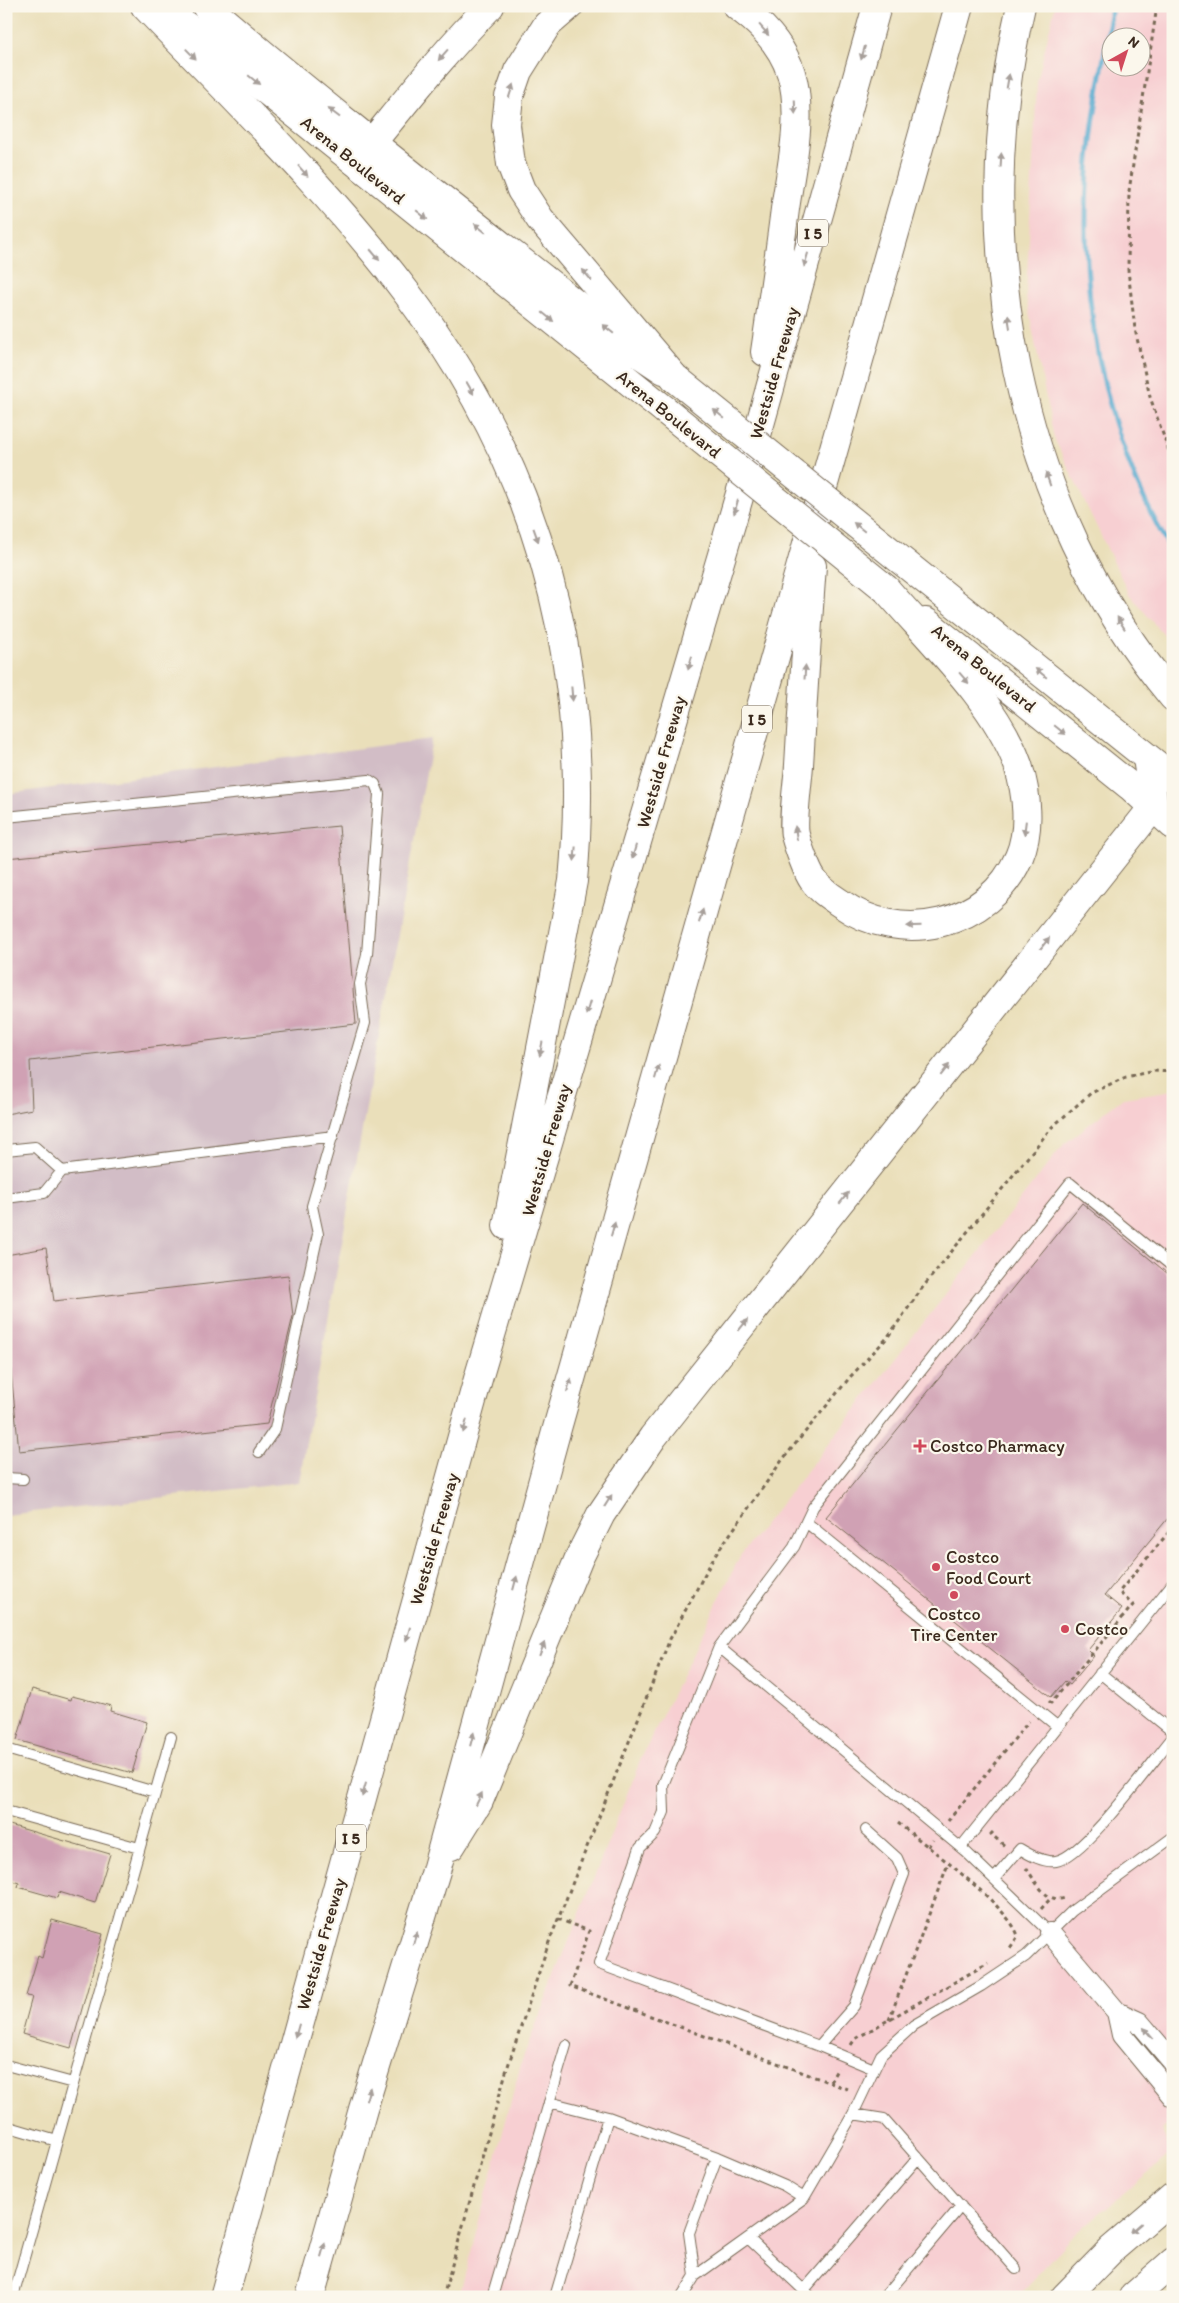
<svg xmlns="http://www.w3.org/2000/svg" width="1179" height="2303" viewBox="0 0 1179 2303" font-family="Itim,sans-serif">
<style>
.built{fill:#f7cfd2;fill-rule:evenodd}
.industrial{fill:#d2bdc6}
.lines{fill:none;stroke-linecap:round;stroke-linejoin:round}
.stream{stroke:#52a7ce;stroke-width:5}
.building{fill:#d0a1b4}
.lane-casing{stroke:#786955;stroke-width:12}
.street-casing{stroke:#786955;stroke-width:22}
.secondary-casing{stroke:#786955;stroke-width:30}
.highway-casing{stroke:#786955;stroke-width:30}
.path{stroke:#786955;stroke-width:3;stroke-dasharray:4 4;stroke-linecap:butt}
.lane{stroke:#fff;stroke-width:10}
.street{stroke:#fff;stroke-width:20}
.secondary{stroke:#fff;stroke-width:28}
.highway{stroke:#fff;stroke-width:28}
.secondary-bridge-casing{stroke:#786955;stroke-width:30;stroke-linecap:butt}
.secondary-bridge{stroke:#fff;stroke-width:28}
.oneway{fill:#a79f9a}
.poi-dot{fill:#d1495b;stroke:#fbf7ec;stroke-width:2}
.labels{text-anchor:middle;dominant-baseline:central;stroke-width:4.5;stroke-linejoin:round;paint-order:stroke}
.shield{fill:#fbf7ec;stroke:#75685c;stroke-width:1}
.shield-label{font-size:16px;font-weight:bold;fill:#3b2a1e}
.street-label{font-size:18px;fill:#3b2a1e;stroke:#fbf7ec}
.poi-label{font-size:18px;fill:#3b2a1e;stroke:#fbf7ec;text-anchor:start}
</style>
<rect width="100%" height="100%" fill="#fbf7ec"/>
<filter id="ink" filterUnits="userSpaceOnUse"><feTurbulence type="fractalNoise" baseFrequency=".02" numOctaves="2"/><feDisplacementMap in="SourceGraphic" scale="10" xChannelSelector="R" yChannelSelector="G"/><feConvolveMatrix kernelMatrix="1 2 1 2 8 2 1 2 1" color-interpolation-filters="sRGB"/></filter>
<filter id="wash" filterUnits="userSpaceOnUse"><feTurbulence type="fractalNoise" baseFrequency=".0096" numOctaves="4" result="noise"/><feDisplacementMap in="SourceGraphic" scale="20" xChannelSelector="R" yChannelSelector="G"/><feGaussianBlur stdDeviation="1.12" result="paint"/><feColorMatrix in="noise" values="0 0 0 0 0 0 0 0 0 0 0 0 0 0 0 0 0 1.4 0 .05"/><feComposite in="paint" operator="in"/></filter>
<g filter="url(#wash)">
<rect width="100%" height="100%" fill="#eadfba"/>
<!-- built -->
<path class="built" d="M1055,6h118v640l-44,-52 -75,-156 -28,-141 11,-215zM1112,38h30v30h-30z
M1173,1090v1030l-10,9 6,26 -93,78 -59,64h-558l63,-237 118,-299 100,-205 324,-412 59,-46z"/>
<!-- industrial -->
<path class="industrial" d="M432,739l-133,743 -293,33v-721z"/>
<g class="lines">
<!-- stream -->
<path class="stream" d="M1112,6c-6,45 -16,90 -21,135 -17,140 9,291 82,412"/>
</g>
<g id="blocks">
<!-- building -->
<path class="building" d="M339,826l17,198 -326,37 2,48 -26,5v-256z
M1082,1203l91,75v234l-68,83 17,14 -34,41 6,6 -24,29 -5,-4 -14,16 -225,-180z
M46,1248l8,53 234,-26 5,41 -26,108 -248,27 -13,-129v-67z
M32,1689l39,11 1,-4 39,10 -1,5 37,11 -15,51 -115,-33z
M6,1824l104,30 -15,49 -36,-11 -2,6 -39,-11 1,-4 -13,-4z
M52,1920l51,14 -32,114 -49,-14 10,-37 -6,-1 12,-40 4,2z"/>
</g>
</g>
<g filter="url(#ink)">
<use href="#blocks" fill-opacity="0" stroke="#786955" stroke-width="1"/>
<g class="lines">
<!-- lane casing -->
<g class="lane-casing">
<path id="lane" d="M6,817l363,-37 6,4 4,10 -12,160 -7,30 5,39 -53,183 6,28 -43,195 -16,23
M6,1150l29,-3 27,24
M6,1198l38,-5 18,-22 271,-35
M6,1478l17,1
M806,1522l252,205
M719,1647l-56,138 1,27 -9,21 -15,15 -41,116 220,82 35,-40 50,-132 -7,-16 -31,-28
M1100,1673l73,59
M6,1749l149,43
M6,1811l133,37
M961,1847l212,-264
M994,1879l26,-30c10,6 24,14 36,12 28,-4 96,-99 117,-124
M1050,1933l-84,-81 -247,-205 75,-100 19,-40 257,-324 103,84
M819,2046l55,23
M6,2065l67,18
M549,2102l59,15
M853,2114l31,5 132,150
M6,2126l51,15
M804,2198l49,-84 28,-59 33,-30 67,-39 45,-30 46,-45 101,-74
M748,2238l63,59
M695,2276l109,-78 -19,-12 -68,-29
M804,2290l114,-132
M13,2297l158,-560
M492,2297l74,-252
M555,2297l53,-180 109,40 -28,76 6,43 -13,21
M884,2297l77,-91"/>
</g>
<!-- street casing -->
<g class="street-casing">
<path id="street" d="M1050,1933l67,79 22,10 34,40
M1117,2012l5,23 51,62"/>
</g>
<!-- secondary casing -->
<g class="secondary-casing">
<path id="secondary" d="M161,6l504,404
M206,6c138,118 283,229 425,342l33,22
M897,557l276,221
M926,622l204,164 43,39
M1065,2297l46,-47 62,-53
M1133,2297l40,-35"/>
</g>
<!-- highway casing -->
<g class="highway-casing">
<path id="highway" d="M145,6c89,93 183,183 261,286 132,174 187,372 167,589l-66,345
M569,6l-22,19 -29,46 -9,26 -3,28 5,39 10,26 19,29 135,159
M737,6c24,17 45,39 54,67 13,42 0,94 -6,136 -6,48 -13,95 -20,143
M1021,6c-55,237 -6,502 152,691
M356,162c44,-53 85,-107 134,-156
M812,566c-5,66 -9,132 -13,199 -1,16 -7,57 -4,70 3,11 12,37 18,45 7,10 18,17 27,23 60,43 149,24 179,-46 12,-28 8,-63 -1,-92 -22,-63 -89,-126 -132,-176
M451,1846l28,-45 100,-243 22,-44 52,-77 501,-631 -7,-48
M224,2297l254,-918 272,-919 127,-454
M310,2297l53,-188 73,-238 120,-439 403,-1426"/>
</g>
<!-- path -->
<path class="path" d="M1157,6l-28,185 -1,79 7,59 15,68 23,66
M1049,1701l2,2 82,-98 -14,-13 54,-65
M948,1821l81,-100
M898,1823c27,22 112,84 120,113l-8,12
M993,1832l-2,2 15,13
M928,1847l5,-7
M1026,1868c10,13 19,36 39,30
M1041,1909l10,-11
M558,1919l31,12 -19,55 277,103
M889,2020l59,-156
M851,2045l4,-6 133,-76
M830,2082l8,-14
M443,2297l63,-225 43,-130 121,-303 44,-82 69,-98 68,-83 36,-38 36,-51 129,-160 39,-34 35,-16 28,-6 19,1"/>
<!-- lane -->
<use href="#lane" class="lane"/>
<!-- street -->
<use href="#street" class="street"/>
<!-- secondary -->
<use href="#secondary" class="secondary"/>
<!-- highway -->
<use href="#highway" class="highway"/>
<!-- secondary-bridge casing -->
<g class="secondary-bridge-casing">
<path id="secondary-bridge" d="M675,378l222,179
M665,410l221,179"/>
</g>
<!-- secondary-bridge -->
<use href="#secondary-bridge" class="secondary-bridge"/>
</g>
<!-- one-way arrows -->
<defs><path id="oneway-solid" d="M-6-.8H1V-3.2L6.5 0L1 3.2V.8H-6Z" transform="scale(1.25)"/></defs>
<g class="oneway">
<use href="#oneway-solid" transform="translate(764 30) rotate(49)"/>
<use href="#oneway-solid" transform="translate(863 53) rotate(106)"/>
<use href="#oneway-solid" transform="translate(191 54) rotate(46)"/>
<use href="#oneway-solid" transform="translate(443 55) rotate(131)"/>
<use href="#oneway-solid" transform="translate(254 80) rotate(39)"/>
<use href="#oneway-solid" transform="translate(1008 81) rotate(-80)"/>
<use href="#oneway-solid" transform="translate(511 91) rotate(-72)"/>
<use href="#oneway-solid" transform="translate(795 107) rotate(88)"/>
<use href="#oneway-solid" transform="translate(334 113) rotate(-143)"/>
<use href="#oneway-solid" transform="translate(1001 160) rotate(-87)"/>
<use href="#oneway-solid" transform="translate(303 171) rotate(48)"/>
<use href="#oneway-solid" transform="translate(422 215) rotate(39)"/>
<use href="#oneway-solid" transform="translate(480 228) rotate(-141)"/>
<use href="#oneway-solid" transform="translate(375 255) rotate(50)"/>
<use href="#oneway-solid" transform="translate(806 260) rotate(106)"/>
<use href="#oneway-solid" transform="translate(587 275) rotate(-130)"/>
<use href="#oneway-solid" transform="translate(548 317) rotate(39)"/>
<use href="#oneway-solid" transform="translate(1009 322) rotate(-99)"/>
<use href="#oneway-solid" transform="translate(608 329) rotate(-141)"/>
<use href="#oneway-solid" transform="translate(470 388) rotate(60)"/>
<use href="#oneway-solid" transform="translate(719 414) rotate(-141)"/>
<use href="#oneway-solid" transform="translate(1048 479) rotate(-109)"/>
<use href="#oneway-solid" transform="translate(736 507) rotate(106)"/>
<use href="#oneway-solid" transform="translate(859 527) rotate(-141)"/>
<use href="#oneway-solid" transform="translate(536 535) rotate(70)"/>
<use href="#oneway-solid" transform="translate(1121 623) rotate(-122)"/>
<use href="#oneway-solid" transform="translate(690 663) rotate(106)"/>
<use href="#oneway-solid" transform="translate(805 672) rotate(-86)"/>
<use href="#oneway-solid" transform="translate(1041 673) rotate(-141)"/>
<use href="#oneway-solid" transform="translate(964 678) rotate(49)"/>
<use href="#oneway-solid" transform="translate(572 694) rotate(85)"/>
<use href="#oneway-solid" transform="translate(1060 730) rotate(39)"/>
<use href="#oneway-solid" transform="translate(1025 828) rotate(97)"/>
<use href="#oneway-solid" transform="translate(796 833) rotate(-98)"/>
<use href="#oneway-solid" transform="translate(634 852) rotate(106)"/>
<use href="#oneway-solid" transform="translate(575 854) rotate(95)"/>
<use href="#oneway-solid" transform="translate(701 916) rotate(-74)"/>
<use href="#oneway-solid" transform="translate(914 926) rotate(178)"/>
<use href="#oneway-solid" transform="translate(1045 943) rotate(-52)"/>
<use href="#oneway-solid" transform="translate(588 1008) rotate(106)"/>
<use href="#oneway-solid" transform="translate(541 1049) rotate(101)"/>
<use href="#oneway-solid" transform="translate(945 1070) rotate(-52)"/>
<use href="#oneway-solid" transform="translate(657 1072) rotate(-74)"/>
<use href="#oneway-solid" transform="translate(844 1198) rotate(-52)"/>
<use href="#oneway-solid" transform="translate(613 1229) rotate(-74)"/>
<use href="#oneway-solid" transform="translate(743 1325) rotate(-52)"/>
<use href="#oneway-solid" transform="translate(569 1385) rotate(-74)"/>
<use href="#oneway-solid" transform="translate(465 1426) rotate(106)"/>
<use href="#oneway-solid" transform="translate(608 1501) rotate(-58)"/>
<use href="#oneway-solid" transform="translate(515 1583) rotate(-75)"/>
<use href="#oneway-solid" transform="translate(408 1634) rotate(106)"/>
<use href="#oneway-solid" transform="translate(542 1649) rotate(-68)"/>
<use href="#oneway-solid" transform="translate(472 1739) rotate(-75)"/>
<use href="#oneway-solid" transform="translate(364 1790) rotate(106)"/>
<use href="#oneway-solid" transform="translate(479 1799) rotate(-64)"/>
<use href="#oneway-solid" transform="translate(415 1938) rotate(-73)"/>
<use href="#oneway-solid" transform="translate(297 2031) rotate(106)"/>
<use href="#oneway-solid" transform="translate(1148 2033) rotate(-130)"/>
<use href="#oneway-solid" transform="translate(368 2094) rotate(-73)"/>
<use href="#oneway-solid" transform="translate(1136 2228) rotate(139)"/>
<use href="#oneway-solid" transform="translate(323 2250) rotate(-74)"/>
</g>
</g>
<!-- markers -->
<g class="poi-dot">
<path d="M917.5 1438.5h5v5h5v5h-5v5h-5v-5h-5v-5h5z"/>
<circle cx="936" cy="1567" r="5"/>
<circle cx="954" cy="1595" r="5"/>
<circle cx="1065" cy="1629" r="5"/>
</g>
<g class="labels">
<!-- shield labels -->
<g class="shield">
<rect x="798" y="219.5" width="30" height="27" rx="4"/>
<rect x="742" y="705.5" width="30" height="27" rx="4"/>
<rect x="336" y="1824.5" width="30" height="27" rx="4"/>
</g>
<g class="shield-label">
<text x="813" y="233">I 5</text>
<text x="757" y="719">I 5</text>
<text x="351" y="1838">I 5</text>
</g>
<!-- street labels -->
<g class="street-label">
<text transform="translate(353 160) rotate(39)">Arena Boulevard</text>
<text transform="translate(774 373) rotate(-74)">Westside Freeway</text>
<text transform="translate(669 414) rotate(39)">Arena Boulevard</text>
<text transform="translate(984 668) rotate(39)">Arena Boulevard</text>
<text transform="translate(661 762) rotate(-74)">Westside Freeway</text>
<text transform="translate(546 1150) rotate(-74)">Westside Freeway</text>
<text transform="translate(434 1539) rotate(-74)">Westside Freeway</text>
<text transform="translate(321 1944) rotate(-74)">Westside Freeway</text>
</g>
<!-- poi labels -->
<g class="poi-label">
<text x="930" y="1446">Costco Pharmacy</text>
<text x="946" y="1557">Costco<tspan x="946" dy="21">Food Court</tspan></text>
<text x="954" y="1614" text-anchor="middle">Costco<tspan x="954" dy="21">Tire Center</tspan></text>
<text x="1075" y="1629">Costco</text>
</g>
</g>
<!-- margin -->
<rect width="1179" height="2303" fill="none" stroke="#fbf7ec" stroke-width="25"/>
<!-- north arrow -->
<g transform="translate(1126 52) rotate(39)"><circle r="24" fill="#fbf7ec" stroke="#aea59a"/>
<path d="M0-4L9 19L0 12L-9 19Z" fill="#d1495b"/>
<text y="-8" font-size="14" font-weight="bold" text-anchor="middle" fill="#3b2a1e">N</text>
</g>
</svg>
